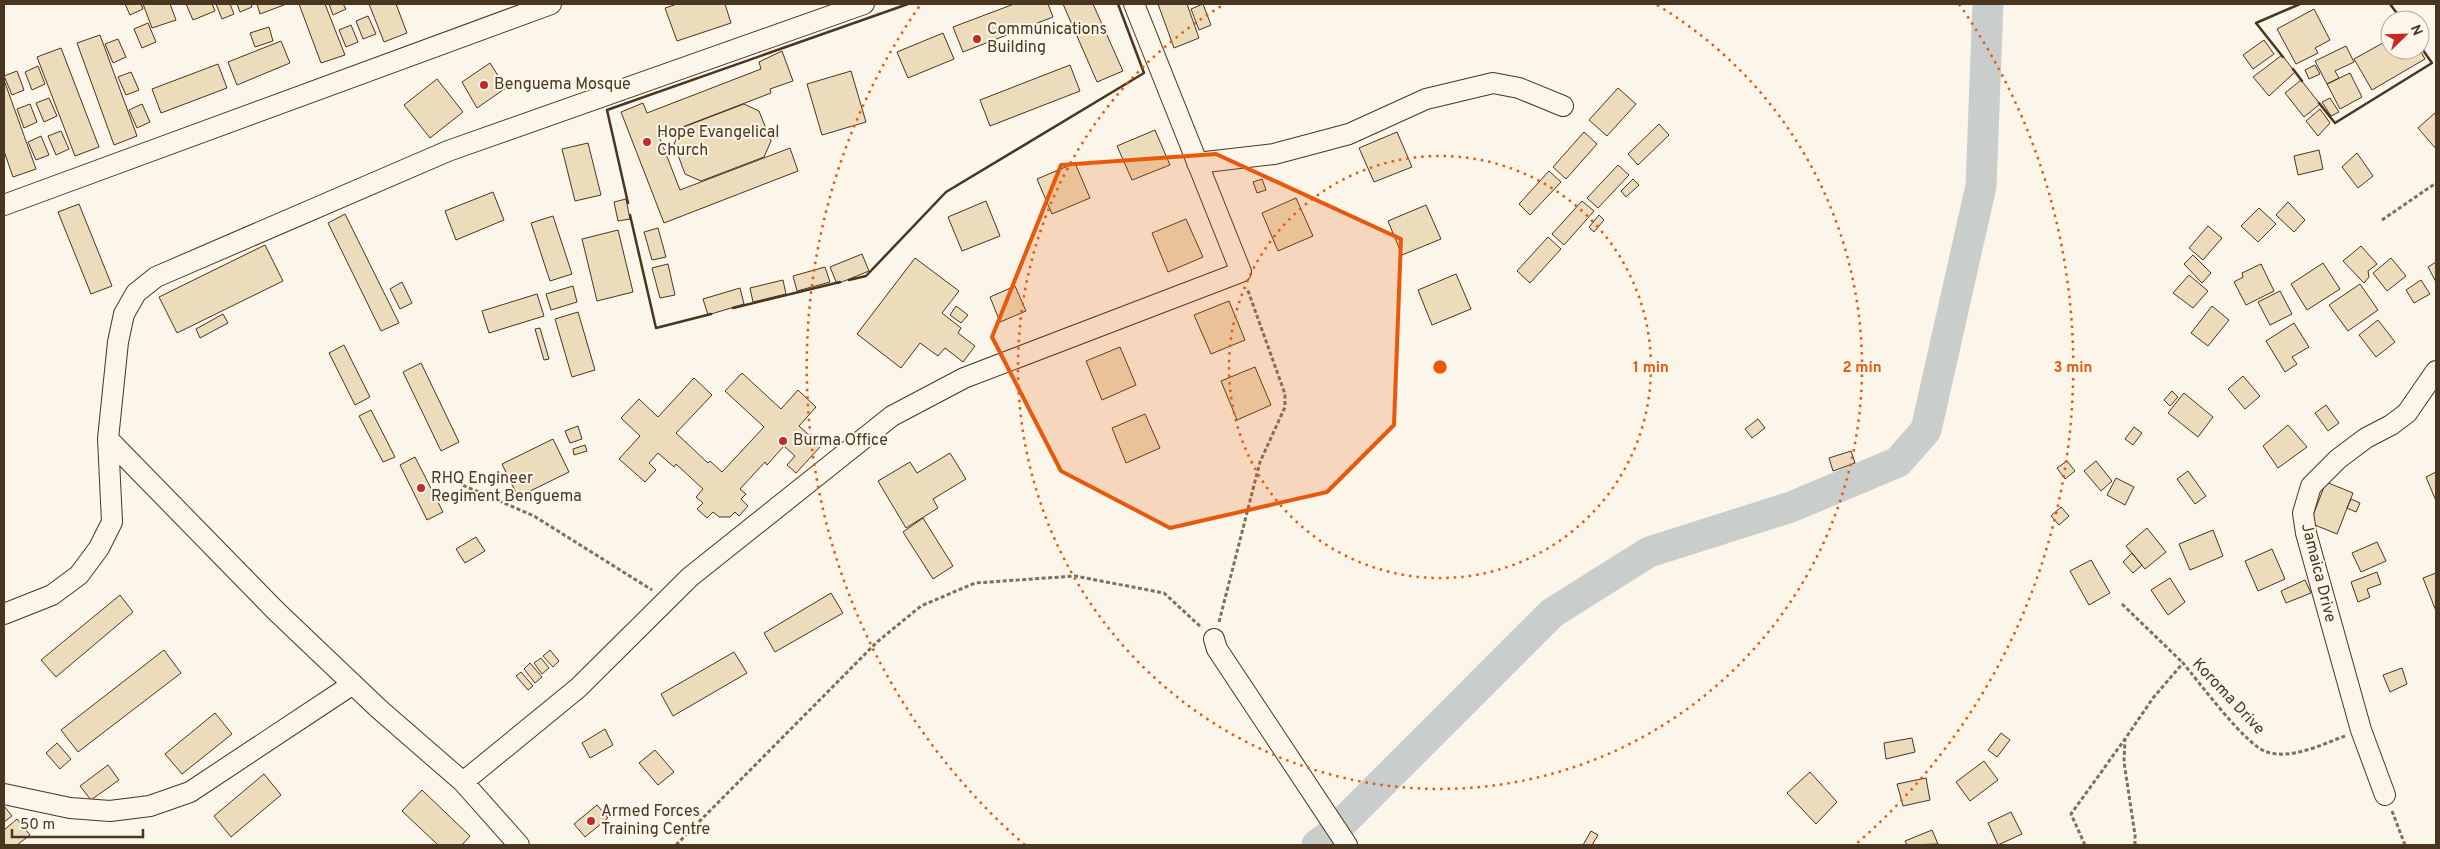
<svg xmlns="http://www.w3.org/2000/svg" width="2440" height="849" viewBox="0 0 2440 849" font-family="Overpass,sans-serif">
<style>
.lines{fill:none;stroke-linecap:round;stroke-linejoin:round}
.river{stroke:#c9cecd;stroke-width:31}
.building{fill:#ecdcbc;stroke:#4a3520}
.minor-casing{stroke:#4a3520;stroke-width:22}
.path{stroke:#7f6f5c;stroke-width:3;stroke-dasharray:4 2.5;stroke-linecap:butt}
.minor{stroke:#fbf6e9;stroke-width:20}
.wall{stroke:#4a3520;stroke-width:2.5}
.marked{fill:#e8590c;fill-opacity:0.2;stroke:#e8590c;stroke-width:4;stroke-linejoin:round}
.ring{fill:none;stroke:#e8590c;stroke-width:2.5;stroke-dasharray:2.5 5}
.poi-dot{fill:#c62828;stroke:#fbf6e9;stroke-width:2}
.labels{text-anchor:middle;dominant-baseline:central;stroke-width:4;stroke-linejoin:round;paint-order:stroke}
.poi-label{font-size:16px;fill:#4a3520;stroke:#fbf6e9;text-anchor:start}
.street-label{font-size:16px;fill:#4a3520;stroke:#fbf6e9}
.centre{fill:#e8590c;stroke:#fbf6e9;stroke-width:2.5}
.ring-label{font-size:15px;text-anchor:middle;font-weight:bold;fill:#e8590c;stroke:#fbf6e9;stroke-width:4;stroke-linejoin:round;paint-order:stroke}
</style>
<rect width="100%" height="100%" fill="#fbf6e9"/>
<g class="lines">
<!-- river -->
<path class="river" d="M1317,845l12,-9 223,-223 97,-61 142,-45 107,-45 28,-32 55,-244 7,-182"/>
</g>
<!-- building -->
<path class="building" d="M125,4h16l2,5 -13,6z
M143,4h27l6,16 -24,8z
M186,4h26l3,7 -22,9z
M216,4h14l4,10 -12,5z
M237,4h14l1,3 -12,5z
M257,4h27v1l-24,9z
M299,4h26l20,51 -24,8z
M329,4h14l3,5 -13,6z
M369,4h27l11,29 -23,9z
M677,4h48l6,19 -54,18 -12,-33z
M1014,4h34l5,13 -90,35 -10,-25z
M1063,4h30l30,67 -26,11z
M1158,4h29l12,34 -25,10z
M1203,4l8,21 -12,5 -8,-21z
M2314,9l16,31 -15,8 3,5 -22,11 -19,-35z
M368,16l8,18 -13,5 -7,-18z
M148,23l8,19 -14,6 -8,-19z
M351,25l7,17 -12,5 -7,-17z
M269,27l4,14 -18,6 -5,-14z
M943,33l11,26 -46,19 -11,-26z
M100,35l37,101 -23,9 -37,-102z
M118,39l8,18 -13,6 -8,-19z
M2390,39v11h30l5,9 -53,31 -18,-31z
M2264,40l10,14 -21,15 -10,-14z
M281,41l9,22 -53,22 -9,-23z
M2346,46l8,16 -19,9 4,7 -12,6 -12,-23z
M61,48l38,99 -24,9 -38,-99z
M782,51l11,30 -23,8 1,4 -112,43 21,54 110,-42 8,23 -134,52 -43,-111 22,-9 4,10 114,-44 -2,-7z
M2282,55l13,17 -26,24 -16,-19z
M490,63l16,25 -29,20 -15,-26z
M218,64l9,24 -66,25 -9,-24z
M1070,65l10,26 -90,35 -10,-26z
M2315,65l5,9 -11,5 -4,-9z
M38,66l7,18 -13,6 -7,-18z
M17,71l7,19 -12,5 -8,-19z
M851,71l15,51 -44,13 -15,-51z
M131,72l8,18 -13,5 -8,-18z
M2350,73l12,24 -22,12 -13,-25z
M437,79l26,33 -33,26 -26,-33z
M4,80l32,89 -23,8 -9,-26z
M2301,80l19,24 -16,13 -19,-24z
M1618,88l18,16 -29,32 -18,-16z
M49,98l8,18 -13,6 -8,-19z
M2330,98l9,14 -8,4 -9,-14z
M30,104l7,18 -13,6 -7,-19z
M142,104l8,18 -13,6 -8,-18z
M744,104l15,7 12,30 -7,16 -63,24 -16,-7 -11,-30 7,-16z
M2320,109l10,14 -12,13 -12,-15z
M2436,112v37l-18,-21z
M1659,124l10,11 -31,30 -10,-11z
M1155,130l15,35 -38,15 -15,-34z
M61,131l8,18 -13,6 -8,-19z
M1397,132l15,35 -38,15 -15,-34z
M1584,132l13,12 -31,35 -13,-12z
M41,136l8,19 -13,5 -8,-18z
M588,143l13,52 -26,6 -13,-52z
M2319,150l4,19 -25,6 -4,-19z
M2357,153l16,23 -15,12 -16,-21z
M1075,163l15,35 -38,16 -15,-35z
M1618,165l11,10 -31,33 -11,-10z
M1549,171l12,11 -31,33 -11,-11z
M1262,179l4,11 -9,3 -4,-11z
M1633,179l6,6 -13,12 -5,-6z
M493,192l11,28 -48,20 -11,-29z
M1296,198l17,38 -35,15 -16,-38z
M626,199l4,20 -12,2 -4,-19z
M986,201l14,35 -38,15 -14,-34z
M1582,201l12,10 -30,34 -12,-11z
M2288,202l17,18 -11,12 -18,-17z
M79,204l33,82 -21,8 -33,-82z
M1426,205l15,34 -39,16 -14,-34z
M2259,208l17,16 -18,18 -17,-16z
M345,214l54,109 -18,8 -53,-108z
M1599,215l5,5 -10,12 -5,-5z
M553,216l19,58 -22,7 -19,-58z
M1186,219l17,38 -35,15 -16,-39z
M2208,226l14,12 -19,22 -14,-12z
M658,228l8,29 -14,3 -8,-28z
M618,230l15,62 -36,9 -15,-62z
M1548,237l13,12 -31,34 -13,-12z
M265,245l18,36 -106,52 -18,-36z
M2361,246l16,18 -9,7 1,6 -5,6 -21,-22z
M862,254l7,17 -32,13 -7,-17z
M2193,255l18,18 -9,10 -18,-19z
M915,258l44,33 -17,22 19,15 -3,5 17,13 -12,16 -18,-14 -7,8 -18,-13 -19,25 -44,-34z
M2391,258l15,18 -19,15 -14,-18z
M2436,262v20l-8,-15z
M2323,263l17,26 -33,21 -16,-26z
M668,264l7,31 -15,3 -8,-30z
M2261,264l13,27 -28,14 -12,-23 9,-5 -1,-4z
M825,267l5,15 -33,9 -4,-15z
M1456,274l15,35 -39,16 -14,-35z
M2189,275l19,16 -15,17 -20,-15z
M783,280l3,14 -33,8 -3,-14z
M2421,280l9,14 -16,9 -8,-13z
M402,282l10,21 -12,6 -10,-20z
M2360,284l18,26 -30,21 -19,-26z
M573,286l4,16 -26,8 -5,-16z
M1015,286l11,25 -26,11 -10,-25z
M740,288l4,16 -36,11 -5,-16z
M2280,291l12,23 -22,11 -12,-23z
M537,294l7,22 -55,17 -7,-22z
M1229,301l16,39 -34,14 -17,-39z
M956,306l12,9 -7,8 -11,-8z
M2212,306l17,14 -21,26 -17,-13z
M578,312l17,58 -23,7 -17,-58z
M223,314l5,9 -28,15 -4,-9z
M2378,320l17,22 -19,15 -17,-22z
M2294,323l15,24 -17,10 5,7 -12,8 -19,-31z
M540,328l9,31 -5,1 -9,-31z
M344,345l26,52 -15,8 -26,-52z
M1120,347l16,38 -34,15 -16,-39z
M421,363l38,79 -18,9 -38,-79z
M1255,367l16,38 -34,15 -16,-39z
M742,373l39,36 17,-19 18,17 -17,19 22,20 -25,27 -9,-8 8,-9 -11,-10 -17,19 -2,-3 -25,27 6,5 -5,5 7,7 -9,10 -4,-4 -5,5h-11l-6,-5 -6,6 -10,-9 6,-6 -7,-6 7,-8 -27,-25 -2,3 -16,-14 -9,10 7,7 -11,12 -26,-23 21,-23 -19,-18 18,-19 19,18 36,-39 18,17 -36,38 32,30 2,-2 12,11 42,-45 -39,-36z
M2243,376l17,20 -15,13 -17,-20z
M2172,391l6,6 -8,9 -6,-6z
M2184,393l29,24 -15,20 -30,-24z
M2326,405l13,18 -11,8 -13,-18z
M371,410l24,47 -12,5 -24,-46z
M1145,414l15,34 -34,15 -14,-35z
M1758,419l7,9 -13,10 -7,-9z
M2288,425l19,22 -29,21 -15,-22z
M578,426l4,13 -12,4 -5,-12z
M2134,427l8,6 -9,12 -8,-6z
M553,439l16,33 -51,25 -16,-33z
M585,445l2,6 -13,4 -1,-6z
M1851,451l4,12 -22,8 -4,-13z
M950,453l16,26 -33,20 5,9 -32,20 -28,-47 32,-19 7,11z
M415,457l28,55 -16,8 -27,-55z
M2067,461l8,10 -10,8 -8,-11z
M2096,461l16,20 -11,10 -17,-20z
M2188,471l18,25 -11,8 -18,-25z
M2436,472v29l-10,-24z
M2116,478l18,9 -9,18 -18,-10z
M2326,482l27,11 -16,41 -27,-11z
M2351,499l9,4 -4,9 -9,-4z
M2061,507l8,9 -10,9 -8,-9z
M923,518l30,48 -20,13 -30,-47z
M2147,528l19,24 -21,17 -19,-23z
M2213,530l10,26 -33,14 -11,-26z
M476,537l9,14 -20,12 -9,-14z
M2377,542l9,19 -25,11 -9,-19z
M2272,549l13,30 -27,12 -13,-30z
M2132,553l10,12 -9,8 -10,-11z
M2091,560l19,33 -21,12 -19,-34z
M2377,572l4,12 -14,5 3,8 -12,5 -7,-20z
M2436,573v38l-13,-33z
M2170,578l15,24 -17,13 -17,-25z
M2305,580l6,13 -25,10 -5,-12z
M831,593l12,20 -68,39 -11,-19z
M120,595l13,17 -77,65 -15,-17z
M164,650l17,23 -103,79 -17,-22z
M550,650l9,11 -6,6 -10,-11z
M734,652l13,21 -74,43 -12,-22z
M541,658l8,10 -7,6 -8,-11z
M530,663l12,14 -7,6 -11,-14z
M2402,668l5,16 -17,8 -7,-17z
M521,672l12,14 -5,4 -12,-14z
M215,713l17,21 -50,40 -17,-20z
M605,729l8,16 -23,13 -8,-15z
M2001,733l9,7 -13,17 -9,-7z
M1912,738l3,14 -29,7 -2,-16z
M57,743l14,16 -11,10 -14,-16z
M655,750l19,22 -16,13 -19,-22z
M1984,761l14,19 -28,21 -14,-19z
M108,765l11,15 -28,20 -11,-14z
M1810,772l27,30 -21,22 -29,-31z
M264,774l17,21 -50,42 -17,-21z
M1926,778l4,22 -27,6 -6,-22z
M422,790l48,46 -8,9h-24l-36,-34z
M597,805l11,13 -23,19 -11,-13z
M4,806l8,10 -8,6z
M2011,812l11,22 -24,11 -10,-22z
M17,819l13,16 -13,10h-13v-15z
M1932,830l6,14 -31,1 -2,-4z
M1591,831l7,4 -6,10h-9z"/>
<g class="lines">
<!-- minor casing -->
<g class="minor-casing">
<path id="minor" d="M1197,163l77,-9 75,-20 77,-35 67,-16 26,5 44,18
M4,205l547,-201
M108,439l168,172 103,98 84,73 56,63
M4,614l48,-19 27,-20 20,-27 13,-26 -4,-83 10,-97 6,-28 12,-21 20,-16 292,-126 416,-147
M1214,639l3,10 130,196
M463,782l115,-94 112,-111 202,-161 72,-38 277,-106 -107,-268
M4,794l66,14 40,3 40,-5 40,-14 163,-108
M2385,795l-24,-65 -55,-197 -3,-20 8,-27 27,-27 28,-21 25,-13 16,-12 29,-42"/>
</g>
<!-- path -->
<path class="path" d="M2382,220l54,-37
M451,480l83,36 118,74
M2122,604l61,59
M1219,622l41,-160 25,-55v-13l-38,-106
M2392,811l13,34
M676,845l201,-203 44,-36 54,-23 100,-7 89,17 38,35
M2085,845l-14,-31 54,-75
M2135,845v-10l-11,-73 1,-23 28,-41 30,-35c16,19 64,84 84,89 24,8 56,-8 78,-16"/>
<!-- minor -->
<use href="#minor" class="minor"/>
<!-- wall -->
<path class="wall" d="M2390,4l12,16
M2283,57l-27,-34 44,-19
M2293,69l9,12
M2319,103l16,20 97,-60 -12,-17
M628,203l-21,-93 301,-106
M630,215l26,113 55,-14
M849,280l17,-4 80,-84 198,-119 -26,-69
M733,308l107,-26"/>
</g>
<!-- marked area -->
<path class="marked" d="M1216,154l185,85 -7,186 -67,67 -157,36 -109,-57 -69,-134 69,-172z"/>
<!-- distance rings -->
<g class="ring">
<circle cx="1440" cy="367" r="211"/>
<path d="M1657 5A422 422 0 1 1 1223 5"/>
<path d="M1025 845A633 633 0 0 1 921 4M1959 4A633 633 0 0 1 1855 845"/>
</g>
<!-- markers -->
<g class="poi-dot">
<circle cx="977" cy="39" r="5"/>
<circle cx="484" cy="85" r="5"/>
<circle cx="647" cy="142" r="5"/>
<circle cx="783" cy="441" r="5"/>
<circle cx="421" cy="488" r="5"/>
<circle cx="591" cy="821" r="5"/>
</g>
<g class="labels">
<!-- poi labels -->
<g class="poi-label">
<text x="987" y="30">Communications<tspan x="987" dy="18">Building</tspan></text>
<text x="494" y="85">Benguema Mosque</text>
<text x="657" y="133">Hope Evangelical<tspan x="657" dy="18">Church</tspan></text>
<text x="793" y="441">Burma Office</text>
<text x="431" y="479">RHQ Engineer<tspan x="431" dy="18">Regiment Benguema</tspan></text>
<text x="601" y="812">Armed Forces<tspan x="601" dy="18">Training Centre</tspan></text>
</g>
<!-- street labels -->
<g class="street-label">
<text transform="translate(2318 573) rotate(76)">Jamaica Drive</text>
<text transform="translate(2228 697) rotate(47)">Koroma Drive</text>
</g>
</g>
<circle cx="1440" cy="367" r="8" class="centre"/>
<g class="ring-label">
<text x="1651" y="372">1 min</text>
<text x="1862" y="372">2 min</text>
<text x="2073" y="372">3 min</text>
</g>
<!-- border -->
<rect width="2440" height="849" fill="none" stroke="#4a3520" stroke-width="10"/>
<!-- north arrow -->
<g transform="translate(2405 35) rotate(67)"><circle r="24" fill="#fbf6e9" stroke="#b4a999"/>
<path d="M0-4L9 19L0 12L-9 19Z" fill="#c62828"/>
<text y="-8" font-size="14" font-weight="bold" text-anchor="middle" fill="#4a3520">N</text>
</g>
<!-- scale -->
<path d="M12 829v8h131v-8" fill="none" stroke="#4a3520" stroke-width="2.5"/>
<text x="20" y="829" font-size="15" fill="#4a3520" stroke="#fbf6e9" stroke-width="4" paint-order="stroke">50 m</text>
</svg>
